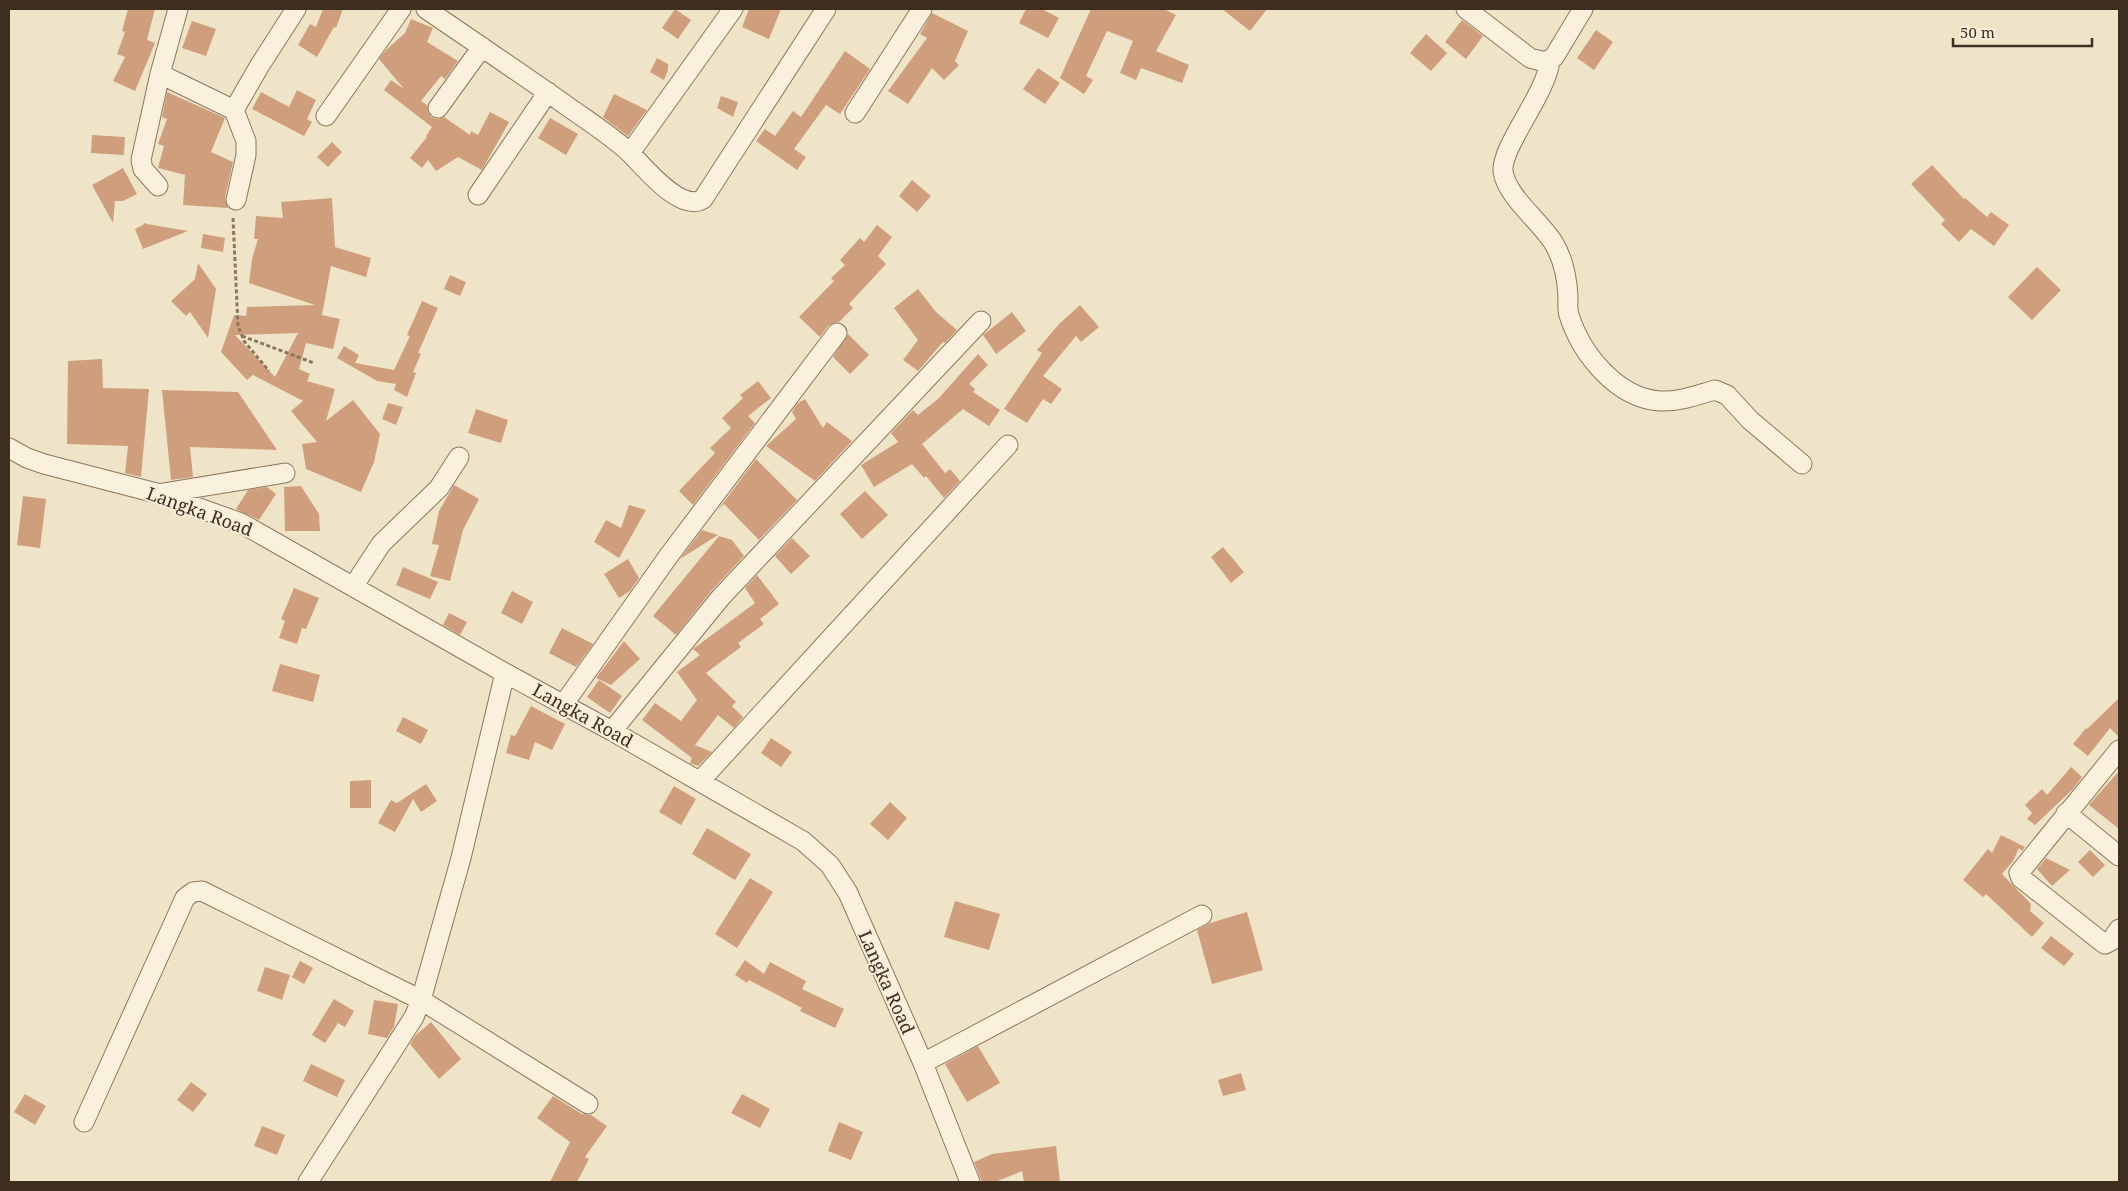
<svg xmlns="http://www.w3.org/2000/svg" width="2128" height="1191" viewBox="0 0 2128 1191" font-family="'Noto Serif',serif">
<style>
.building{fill:#cf9f7d;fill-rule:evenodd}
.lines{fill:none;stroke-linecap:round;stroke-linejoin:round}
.minor-casing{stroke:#8d765c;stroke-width:21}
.path{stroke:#8d765c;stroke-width:3;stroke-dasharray:4 2.5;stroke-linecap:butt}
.minor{stroke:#faf1dc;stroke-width:19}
.labels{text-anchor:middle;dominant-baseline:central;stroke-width:4;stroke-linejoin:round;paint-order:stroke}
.street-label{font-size:18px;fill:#3d2e20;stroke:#f7eed8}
</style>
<rect width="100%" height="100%" fill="#f0e4c8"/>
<!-- building -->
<path class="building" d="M128,9h27l-8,31 8,3 -20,48 -22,-10 12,-24 -8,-3 8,-22 -3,-1z
M323,9h20l-7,19 -2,-1 -17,30 -19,-12 12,-21 6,3z
M675,9l16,11 -13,19 -16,-11z
M749,9h32l-12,30 -27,-12z
M1026,9h16l17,9 -11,20 -29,-15z
M1091,9h73l12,6 -20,36 33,14 -7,18 -41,-15 -5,12 -16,-7 13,-32 -26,-10 -21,45 7,4 -9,14 -24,-16z
M1222,9h45l-17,22z
M932,13l36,18 -13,30 4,4 -15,15 -12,-12 -24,36 -20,-13 39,-53 -7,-4z
M411,19l22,9 -6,14 31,19 -13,18 -4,-3 -20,25 6,4 1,7 3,5 6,2 7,-2 26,18 1,-4 7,4 12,-23 19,10 -27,48 -24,-13 -22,14 -8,-11 -6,8 -12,-10 17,-21 -1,-1 6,-9 -48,-37 7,-10 13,9 -25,-30 7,-9 19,-17z
M1462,20l21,16 -17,23 -21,-17z
M192,21l24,8 -10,27 -24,-8z
M1596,30l17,12 -19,28 -17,-12z
M1426,34l21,19 -16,18 -21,-18z
M845,51l25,18 -30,45 -14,-9 -32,44 12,8 -9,13 -41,-29 9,-12 10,7 18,-25 8,6z
M657,58l11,6v6l-4,10 -14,-8z
M1038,68l22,15 -15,21 -22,-15z
M297,90l19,10 -9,19 5,3 -8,14 -52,-27 9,-17 28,15z
M167,92l58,26 -14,34 22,10 -8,36 3,10 -45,-3 2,-30 -27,-7 6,-22 -6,-2 9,-25 -5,-2z
M614,94l33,16 -19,26 -25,-19z
M721,96l17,6 -5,15 -16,-9z
M550,118l28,16 -12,21 -28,-17z
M92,135l33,2 -1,18 -33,-2z
M332,142l10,10 -14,15 -11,-10z
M1932,165l32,34 1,-1 22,19 4,-5 18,13 -15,21 -23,-17 -12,13 -18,-18 4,-4 -34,-36z
M123,168l14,26 -14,7h-8l-2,22 -21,-38z
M912,180l19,16 -14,16 -18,-16z
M332,198l3,49 36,11 -5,19 -35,-11 -9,49 18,4 -7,30 -27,-6 -7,26 11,5 -3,7 28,8 -9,32 27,-21 27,34 -6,28 -13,30 -55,-23 -4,-25 15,-2 -26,-31 12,-10 -50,-26 -6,5 -26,-28 13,-37 12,1 1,-9 68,-2 -66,-22 3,-24 6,-20h-4l2,-23 27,2 -2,-16zM298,333l-23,44 -40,-42z
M144,223l3,1 41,7 -45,18 -8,-20 8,-4z
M877,225l15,12 -14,19 8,8 -37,40 4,4 -14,14 -6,1 -5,3 -8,11 -21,-20 35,-36 -3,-3 14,-13 -5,-5 20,-22 4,4z
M203,234l22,4 -2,14 -22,-4z
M198,263l18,26 -8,49 -18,-26 -4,4 -15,-15 24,-22z
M2037,267l24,23 -29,30 -24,-23z
M450,275l16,7 -6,14 -16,-7z
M918,289l18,23 21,18 -12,13 -2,-1 -25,29 -15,-11 15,-20 -24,-32z
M422,301l16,7 -20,45 3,1 -8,18 3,1 -9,24 -13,-7 2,-6 -19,-3 -40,-23 7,-12 15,9 -4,8 39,7 16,-34 -3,-1z
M1080,305l19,22 -18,15 -5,-6 -33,40 19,13 -11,15 -8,-5 -16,24 -23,-14 38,-56 -5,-3 22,-26z
M1012,312l14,19 -30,23 -13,-19z
M848,334l21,21 -19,19 -17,-17z
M978,354l10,11 -19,19 6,5 -2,3 27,18 -11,16 -26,-17 -41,35 23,29 5,-4 10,12 -16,17 -18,-22 -2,2 -12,-14 -38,23 -13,-22 37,-23 -7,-9 22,-23 5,5 21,-17z
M102,359l1,29 46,1 -8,88 -16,-4 3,-27 -61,-2 1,-83z
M758,381l13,17 -23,18 7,7 -62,82 -14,-14 36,-38 -5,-5 21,-20 -9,-10 21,-20 -3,-3z
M162,390l76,2 39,58 -87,-3 3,30 -22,3z
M805,399l18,29 4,-6 25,19 -37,40 -49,-35 30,-27 -4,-7 5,-8z
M388,403l15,4 -7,18 -14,-6z
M476,409l32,11 -7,23 -33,-10z
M756,459l41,41 -38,40 -35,-36 -6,6z
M454,485l25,14 -16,31 -13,51 -20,-5 9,-31 -7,-1 7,-33z
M301,486l18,28 1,17h-35l-1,-44z
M267,487l9,7 -17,26 -23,-11 12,-19z
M865,491l23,24 -26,24 -22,-25z
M23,496l23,3 -6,49 -23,-3z
M629,505l17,5 -27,48 -25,-16 12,-22 15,8z
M702,530l16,5 -38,24z
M719,536l13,4 12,16 -32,34 -36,45 -23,-19z
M792,538l18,18 -19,18 -16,-18z
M1223,547l21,25 -13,11 -20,-26z
M628,559l11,19 -9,13 -11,7 -15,-24z
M403,567l35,15 -8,17 -34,-14z
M757,575l22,29 -19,15 4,5 -26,19 3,4 -35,26 30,29 -4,4 11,11 -9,11 -16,-13 -23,30 17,7 -14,14 -8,-3 2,-5 -50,-38 13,-17 26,18 16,-21 -20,-28 23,-17 -7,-6 62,-46 -10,-15z
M294,588l25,10 -13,31 -4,-1 -5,16 -18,-6 6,-17 -4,-2z
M512,591l21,11 -11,22 -21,-11z
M449,613l18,9 -7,13 -17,-10z
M562,628l31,16 -17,23 -27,-14z
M624,641l16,18 -29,26 -15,-7z
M280,664l40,11 -7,27 -41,-11z
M599,680l23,16 -12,17 -23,-16z
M2119,698v39l-9,-9 -22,28 -15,-12 13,-16 1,1z
M531,706l34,18 -13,26 -17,-8 -6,18 -23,-7 5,-18 4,1z
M403,717l25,13 -7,14 -25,-13z
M771,738l21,14 -11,15 -20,-14z
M2071,767l11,10 -10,13 -37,35 -8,-6 5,-6 -7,-8 17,-16 5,6z
M2119,771v58l-30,-24z
M371,780v28h-21v-27z
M426,784l11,17 -16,11 -8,-13 -18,33 -17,-9 13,-23 6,3z
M674,786l22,13 -15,26 -22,-13z
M890,802l17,16 -19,22 -18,-16z
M707,828l44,26 -16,26 -43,-26z
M2001,835l24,12 -3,4 -3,-3 -6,13 -11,13 29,30 -1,7 14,12 -12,14 -46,-43 -3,3 -20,-17 25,-31 4,4z
M2090,850l15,15 -12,12 -15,-15z
M2046,858l24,12 -18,16 -15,-17z
M750,878l23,14 -36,56 -22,-14z
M955,901l45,13 -11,36 -45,-13z
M1247,912l16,58 -51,14 -15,-54 13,-7z
M2051,936l23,18 -10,12 -23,-18z
M745,960l19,14 6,-12 36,19 -4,8 42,20 -9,19 -35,-17 2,-3 -53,-28 -2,3 -12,-8z
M300,961l13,7 -9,16 -12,-7z
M265,967l25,8 -8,25 -25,-9z
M334,999l20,12 -9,16 -7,-4 -13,20 -13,-8z
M374,1000l24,4 -4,23 -7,11 -19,-4z
M431,1022l30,37 -22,20 -29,-35 6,-9z
M978,1046l22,37 -33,19 -22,-38z
M311,1064l34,16 -8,17 -34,-16z
M1241,1073l5,17 -23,6 -5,-16z
M191,1082l16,12 -14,18 -16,-12z
M25,1094l21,12 -11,19 -21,-13z
M742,1094l28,15 -10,19 -29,-15z
M553,1096l29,18 9,1 16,11 -22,31 4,2 -12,23h-27l20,-40 -33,-24z
M839,1122l24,10 -12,28 -23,-9z
M262,1126l23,9 -8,20 -23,-9z
M1056,1146l4,36h-36l-2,-11 -27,11h-13l-8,-20 18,-8z"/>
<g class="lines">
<!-- minor casing -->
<g class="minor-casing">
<path id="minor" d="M426,9c47,32 94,64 141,97 21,15 45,30 64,48 14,14 50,59 72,45l123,-190
M1466,9l64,49 15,4 9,-5 29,-48
M1550,61c-4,33 -49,86 -47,110 3,25 37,50 50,71 10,16 14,35 15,54 0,6 -1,13 1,19 12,38 47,83 91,86 19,1 37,-6 55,-11l12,5 23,25 52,44
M160,74l74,36
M438,108l44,-61
M855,113l67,-104
M326,116l75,-107
M630,153l103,-144
M158,186l-15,-17 -2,-9 19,-86 18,-65
M478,195l70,-103
M236,200l10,-45v-14l-12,-31 26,-45 36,-56
M9,448l18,10 17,6 116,30 81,29 264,150 107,58 191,110 27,24 18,28 75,170 47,119
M163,493l122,-20
M353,587l28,-43 58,-56 20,-31
M563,705l107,-151 167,-221
M612,731l109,-134 260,-276
M2119,750l-100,123 2,5 81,64 3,2 6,-3 8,-12
M700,781l308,-336
M2066,813l53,43
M923,1063l279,-148
M84,1122l101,-224 8,-6 9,-1 219,109 167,104
M308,1182l106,-165 7,-17 40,-142 44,-185"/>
</g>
<!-- path -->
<path class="path" d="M233,218l5,108 6,15 25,30
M242,336l72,27"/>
<!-- minor -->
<use href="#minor" class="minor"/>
</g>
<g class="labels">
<!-- street labels -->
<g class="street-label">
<text transform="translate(200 511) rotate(20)">Langka Road</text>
<text transform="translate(583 715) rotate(29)">Langka Road</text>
<text transform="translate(887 982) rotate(66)">Langka Road</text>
</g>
</g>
<!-- border -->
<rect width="2128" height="1191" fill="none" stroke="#3d2e20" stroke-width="20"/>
<!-- scale -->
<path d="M1953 38v8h139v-8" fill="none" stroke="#3d2e20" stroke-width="2.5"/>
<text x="1960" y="38" font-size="15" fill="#3d2e20" stroke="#f7eed8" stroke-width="4" paint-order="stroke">50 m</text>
</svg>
